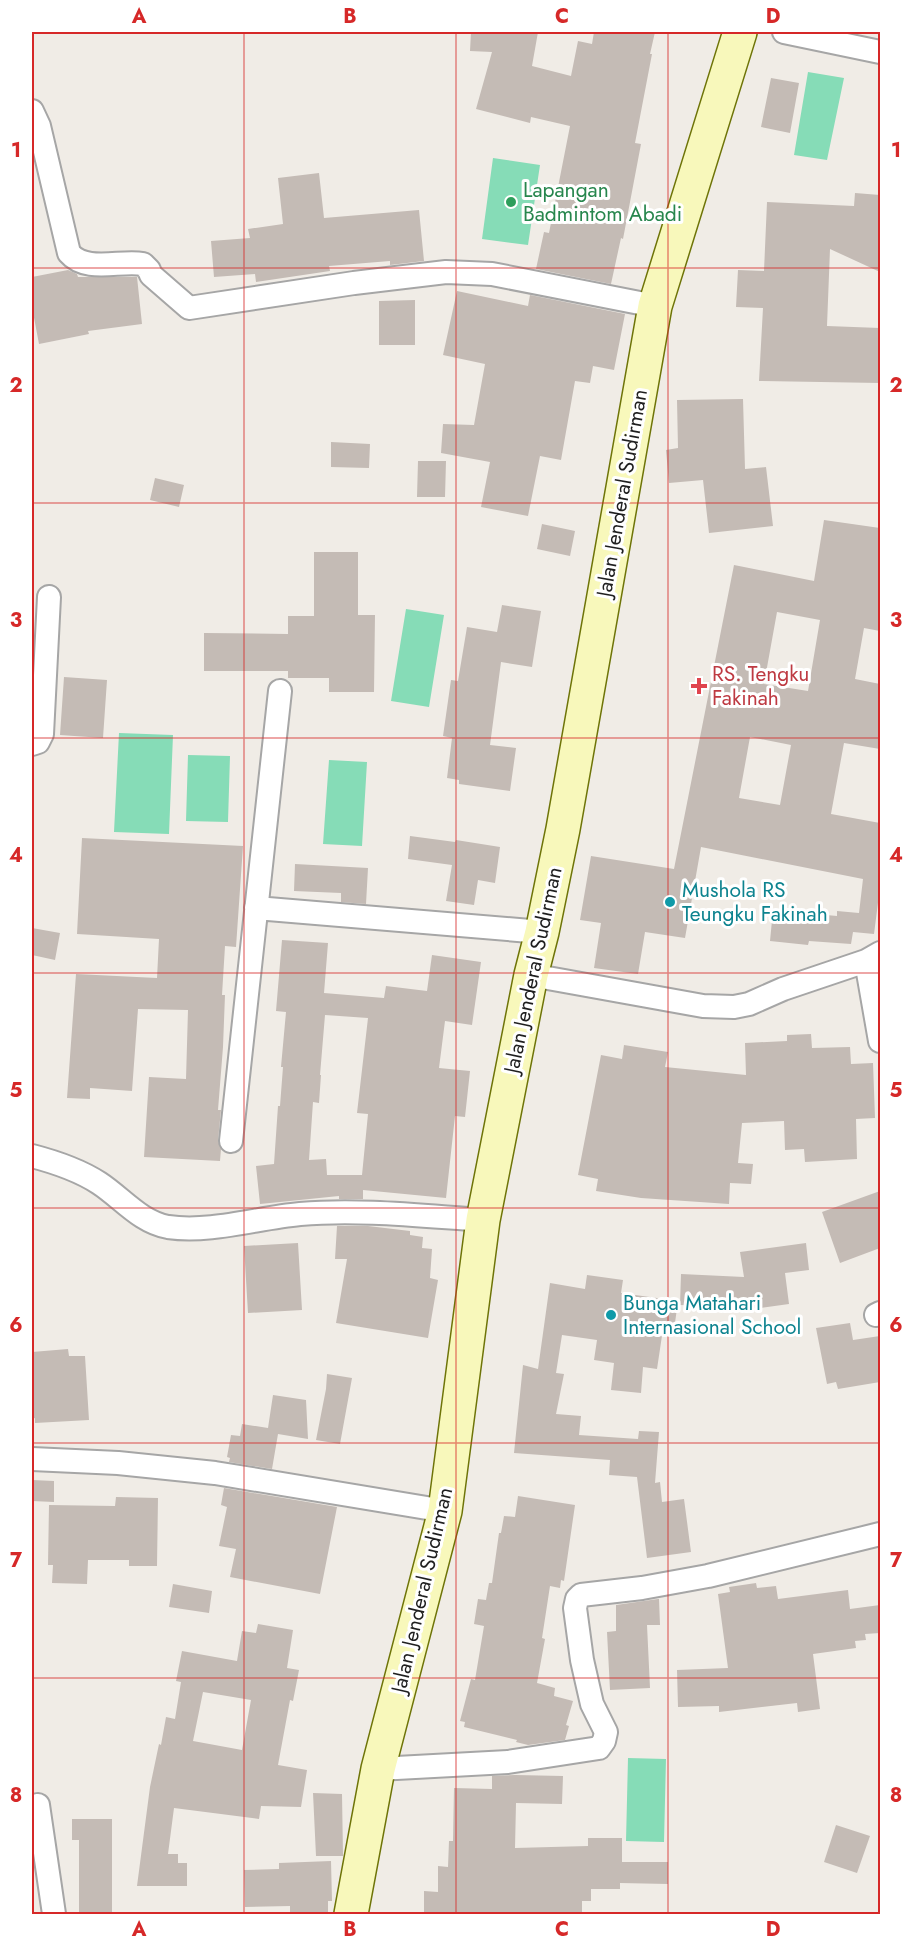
<svg xmlns="http://www.w3.org/2000/svg" width="912" height="1946" viewBox="0 0 912 1946" font-family="Jost,sans-serif">
<style>
.pitch{fill:#86dcb7}
.building{fill:#c4bbb5;fill-rule:evenodd}
.lines{fill:none;stroke-linecap:round;stroke-linejoin:round}
.street-casing{stroke:#a6a6a6;stroke-width:26}
.secondary-casing{stroke:#6e7408;stroke-width:36}
.street{stroke:#fff;stroke-width:22}
.secondary{stroke:#f8f8bb;stroke-width:33}
.grid{fill:none;stroke:#d62828;stroke-width:1.5;stroke-opacity:0.55}
.leisure-dot{fill:#2e9e5b;stroke:#fff;stroke-width:2}
.health-dot{fill:#e0444e;stroke:#fff;stroke-width:2}
.culture-dot{fill:#0f9aa8;stroke:#fff;stroke-width:2}
.labels{text-anchor:middle;dominant-baseline:central;stroke-width:6;stroke-linejoin:round;paint-order:stroke}
.leisure-label{font-size:21px;fill:#27864d;stroke:#fff;text-anchor:start}
.street-label{font-size:21px;fill:#1f1f1f;stroke:#fff}
.health-label{font-size:21px;fill:#be3a42;stroke:#fff;text-anchor:start}
.culture-label{font-size:21px;fill:#0d838f;stroke:#fff;text-anchor:start}
.neatline{fill:none;stroke:#d62828;stroke-width:2}
.grid-label{font-size:20px;text-anchor:middle;font-weight:bold;fill:#d62828}
</style>
<rect width="100%" height="100%" fill="#f0ece6"/>
<!-- pitch -->
<path class="pitch" d="M808,72l36,6 -17,82 -33,-5z
M493,158l47,7 -12,80 -46,-6z
M406,609l38,6 -15,92 -38,-6z
M119,733l54,2 -4,99 -55,-2z
M188,755l42,1 -2,66 -42,-1z
M329,760l38,2 -5,84 -39,-2z
M628,1758l38,1 -2,83 -38,-1z"/>
<!-- building -->
<path class="building" d="M471,32h67l-6,34 39,10 7,-35 14,3 2,-12h61l-5,22h2l-17,89 6,1 -18,95 -2,-1 -10,46 -75,-15 8,-37 5,1 21,-107 -39,-9 -1,6 -54,-14 16,-57 -22,-1z
M771,78l28,5 -9,50 -29,-6z
M319,173l5,45 95,-8 5,51 -34,4v-4l-61,5 1,5 -74,11 -1,-8 -41,3 -3,-36 39,-3 -2,-9 35,-5 -5,-46z
M855,193l25,2v77l-50,-23 -3,77 53,2v55l-121,-2 4,-73 -27,-1 2,-37 26,1 3,-69 87,4z
M68,270l9,4 1,3h59l5,47 -54,7 1,3 -50,10 -7,-37v-30z
M457,291l71,15 2,-11 95,19 -11,56 -21,-4 -3,17 -15,-2 -14,79 -21,-4 -12,60 -47,-9 9,-45 -49,-9 2,-29 31,1 11,-61 -42,-9z
M415,300v45h-36v-44z
M743,399l2,70 21,-2 7,59 -64,7 -6,-53 -34,3 -3,-33 12,-2 -1,-48z
M331,442l39,2 -1,24 -38,-1z
M418,461h28l-1,36h-28z
M155,478l29,7 -5,22 -29,-7z
M824,520l56,8v103l-16,-3 -9,51 25,5v65l-36,-6 -13,71 49,9v64l-6,47 -21,-2 -2,12 -42,-3 -1,4 -38,-4 3,-31 64,6v-5l22,2 4,-34 -162,-32 -16,91 -40,-6 -7,42 -44,-6 7,-45 -21,-3 11,-64 83,13 60,-304 80,16zM777,612l43,8 -12,71 -44,-7zM750,737l41,8 -11,60 -41,-7z
M542,524l33,7 -5,25 -33,-7z
M314,552h44v63h17l-1,77h-45v-14h-41v-7h-84v-38l84,1v-18h26z
M502,605l39,6 -9,56 -31,-5 -11,83 26,3 -6,43 -51,-7v-4l-12,-2 5,-40 -9,-2 8,-56 7,1 9,-54 30,5z
M64,677l43,3 -4,58 -43,-3z
M410,836l45,6 1,-2 44,7 -5,36 -17,-3 -4,25 -28,-4 6,-36 -44,-6z
M82,838l161,8 -7,101 -11,-1 -3,49h3l-2,52 -5,63h3l-3,30 3,9 -1,12 -76,-4 5,-80 37,2 2,-69 -50,-1 -6,82 -42,-3v11l-23,-1 9,-124 81,4 2,-39 -82,-5z
M295,864l73,4 -2,36 -25,-2v-9l-47,-2z
M32,928l28,5 -5,27 -23,-5z
M282,940l46,3 -4,50 60,5 2,-12 41,5 5,-36 49,7 -9,63 -27,-4 -6,47 31,3 -5,46 -10,-1 -9,82 -83,-8v9h-24v-3l-79,8 -4,-38 18,-2 4,-58h2l3,-39h-2l5,-55 -10,-1zM325,1015l43,3 -11,95 11,1 -6,61h-35l-1,-16 -17,1 4,-58 6,1 2,-28h-1z
M811,1034l1,14 38,-1 1,17 22,-1 2,55 -19,1 1,40 -52,3 -1,-13 -19,1 -1,-29 -42,2 -4,40 15,1 -2,20 -21,-1 -1,21 -88,-6 -45,-7 2,-12 -20,-4 23,-120 21,4 2,-14 44,7 -3,15 81,8 -1,-32 42,-2v-6z
M880,1191v57l-40,15 -18,-51z
M337,1226h31l42,5v4l13,2 -1,11 10,1 -2,29 8,2 -10,58 -92,-15 11,-64h-12z
M298,1243l4,67 -54,3 -4,-67z
M806,1243l3,27 -24,3 4,31 -28,4 -81,-3 1,-31 63,3 -4,-25z
M587,1275l36,5 -2,13 57,8 -4,29 -11,-1 -6,40 -14,-2 -2,26 -30,-3 3,-27 -20,-3 3,-20 -35,-5 -6,38 8,1 -8,40 25,2 -2,19 59,4 1,-8 20,1 -4,51 5,-1 2,20 22,-3 7,53 -44,6 -10,-81 -28,-2 1,-15 -96,-7 9,-88 15,4 12,-86 35,6z
M850,1323l3,17 27,-4v46l-42,7 -2,-7 -9,2 -11,-56z
M68,1349l1,7h16l4,64 -54,3v-5l-3,1v-67z
M327,1374l25,4 -12,66 -24,-4 10,-51z
M273,1395l33,5 2,39 -30,-5 -6,35 -43,-7 1,-4 -3,-1 4,-22 9,1 2,-12 26,4z
M32,1480l22,1v21l-22,-1z
M224,1488l113,19 -17,87 -90,-17 6,-28 -17,-3 8,-39 -6,-2z
M518,1496l57,9 -11,76 -3,-1 -1,8 -10,-2 -8,52 3,1 -8,44 18,5 -1,8 19,5 -7,24 3,1 -4,14 -37,5 -12,-3 1,-2 -53,-13 1,-5 -5,-1 11,-42 4,1 9,-54 -10,-2 4,-25 8,1 3,-17h3l7,-50h2l3,-17 11,1z
M116,1497l42,1 -1,68h-28v-6h-41l-1,24 -35,-1 1,-18h-5l1,-60 66,1z
M756,1583l1,5 19,-2 2,13 70,-9 2,19 30,-4v28l-15,1 1,6 -11,1 1,7 -43,6 7,55 -22,3 -1,-9 -78,9v-6l-41,1 -1,-37 51,-2 -10,-74 12,-2 -1,-5z
M173,1584l39,7 -3,22 -40,-6z
M658,1599h1l1,26h-13l3,63 -40,2 -3,-58 9,-1v-26z
M258,1624l35,6 -6,38 12,2 -6,31 -3,-1 -12,65 29,5 -6,37 -40,-1 -2,13 -85,-11 -6,46h10v9h9v23h-50l13,-99 9,-43 2,1 5,-28 9,2 6,-37 -5,-1 6,-30 55,10 5,-30 14,2zM203,1692l48,8 -9,50 -49,-9z
M515,1775l48,1 -1,28 -46,-1 -1,45 73,-2v-8h34v24h46v22l-48,-1v6h-29v12h-9v13h-158v-23l14,1v-26l10,1 1,-26h4l1,-53 38,1v-13z
M313,1793l29,1 1,62h-27z
M72,1819h40v95h-33v-74h-7z
M836,1825l34,11 -13,37 -33,-11z
M331,1861l1,40h-4v13h-38v-8l-45,1 -1,-37 35,-1v-6z"/>
<g class="lines">
<!-- street casing -->
<g class="street-casing">
<path id="street" d="M784,32l96,20
M32,111l7,15 30,127c17,20 51,7 74,11l6,6 2,5 38,33 165,-25 92,-11 46,2 163,32
M32,744l6,-2 4,-8 7,-137
M256,908l286,24
M866,961l14,80
M531,975l172,31 31,1 15,-3 34,-15 83,-28 14,-8
M231,1141l49,-450
M32,1156c23,6 47,14 67,27 23,15 41,39 69,44 43,6 89,-9 132,-13 60,-5 122,2 183,6
M876,1315l4,-2
M32,1459l86,4 97,10 230,38
M378,1769l130,-7 91,-14 5,-7 2,-9 -14,-28 -10,-44 -7,-52 2,-9 4,-4 61,-7 66,-12 172,-42
M38,1805l16,109"/>
</g>
<!-- secondary casing -->
<g class="secondary-casing">
<path id="secondary" d="M351,1914l27,-145 67,-258 38,-291 48,-245 11,-43 21,-103 92,-523 85,-274"/>
</g>
<!-- street -->
<use href="#street" class="street"/>
<!-- secondary -->
<use href="#secondary" class="secondary"/>
</g>
<!-- grid -->
<path class="grid" d="M244,32v1882M456,32v1882M668,32v1882M32,268h848M32,503h848M32,738h848M32,973h848M32,1208h848M32,1443h848M32,1678h848"/>
<!-- markers -->
<circle class="leisure-dot" cx="511" cy="202" r="6"/>
<path class="health-dot" d="M696 677h6v6h6v6h-6v6h-6v-6h-6v-6h6z"/>
<g class="culture-dot">
<circle cx="670" cy="902" r="6"/>
<circle cx="611" cy="1315" r="6"/>
</g>
<g class="labels">
<!-- leisure labels -->
<g class="leisure-label">
<text x="523" y="190">Lapangan<tspan x="523" dy="24">Badmintom Abadi</tspan></text>
</g>
<!-- street labels -->
<g class="street-label">
<text transform="translate(622 493) rotate(-80)">Jalan Jenderal Sudirman</text>
<text transform="translate(533 970) rotate(-78)">Jalan Jenderal Sudirman</text>
<text transform="translate(422 1590) rotate(-77)">Jalan Jenderal Sudirman</text>
</g>
<!-- health labels -->
<g class="health-label">
<text x="712" y="674">RS. Tengku<tspan x="712" dy="24">Fakinah</tspan></text>
</g>
<!-- culture labels -->
<g class="culture-label">
<text x="682" y="890">Mushola RS<tspan x="682" dy="24">Teungku Fakinah</tspan></text>
<text x="623" y="1303">Bunga Matahari<tspan x="623" dy="24">Internasional School</tspan></text>
</g>
</g>
<!-- border -->
<rect width="912" height="1946" fill="none" stroke="#ffffff" stroke-width="66"/>
<rect x="33" y="33" width="846" height="1880" class="neatline"/>
<g class="grid-label">
<text x="139" y="23">A</text>
<text x="350" y="23">B</text>
<text x="562" y="23">C</text>
<text x="773" y="23">D</text>
<text x="16" y="157">1</text>
<text x="896" y="157">1</text>
<text x="16" y="392">2</text>
<text x="896" y="392">2</text>
<text x="16" y="627">3</text>
<text x="896" y="627">3</text>
<text x="16" y="862">4</text>
<text x="896" y="862">4</text>
<text x="16" y="1097">5</text>
<text x="896" y="1097">5</text>
<text x="16" y="1332">6</text>
<text x="896" y="1332">6</text>
<text x="16" y="1567">7</text>
<text x="896" y="1567">7</text>
<text x="16" y="1802">8</text>
<text x="896" y="1802">8</text>
<text x="139" y="1936">A</text>
<text x="350" y="1936">B</text>
<text x="562" y="1936">C</text>
<text x="773" y="1936">D</text>
</g>
</svg>
